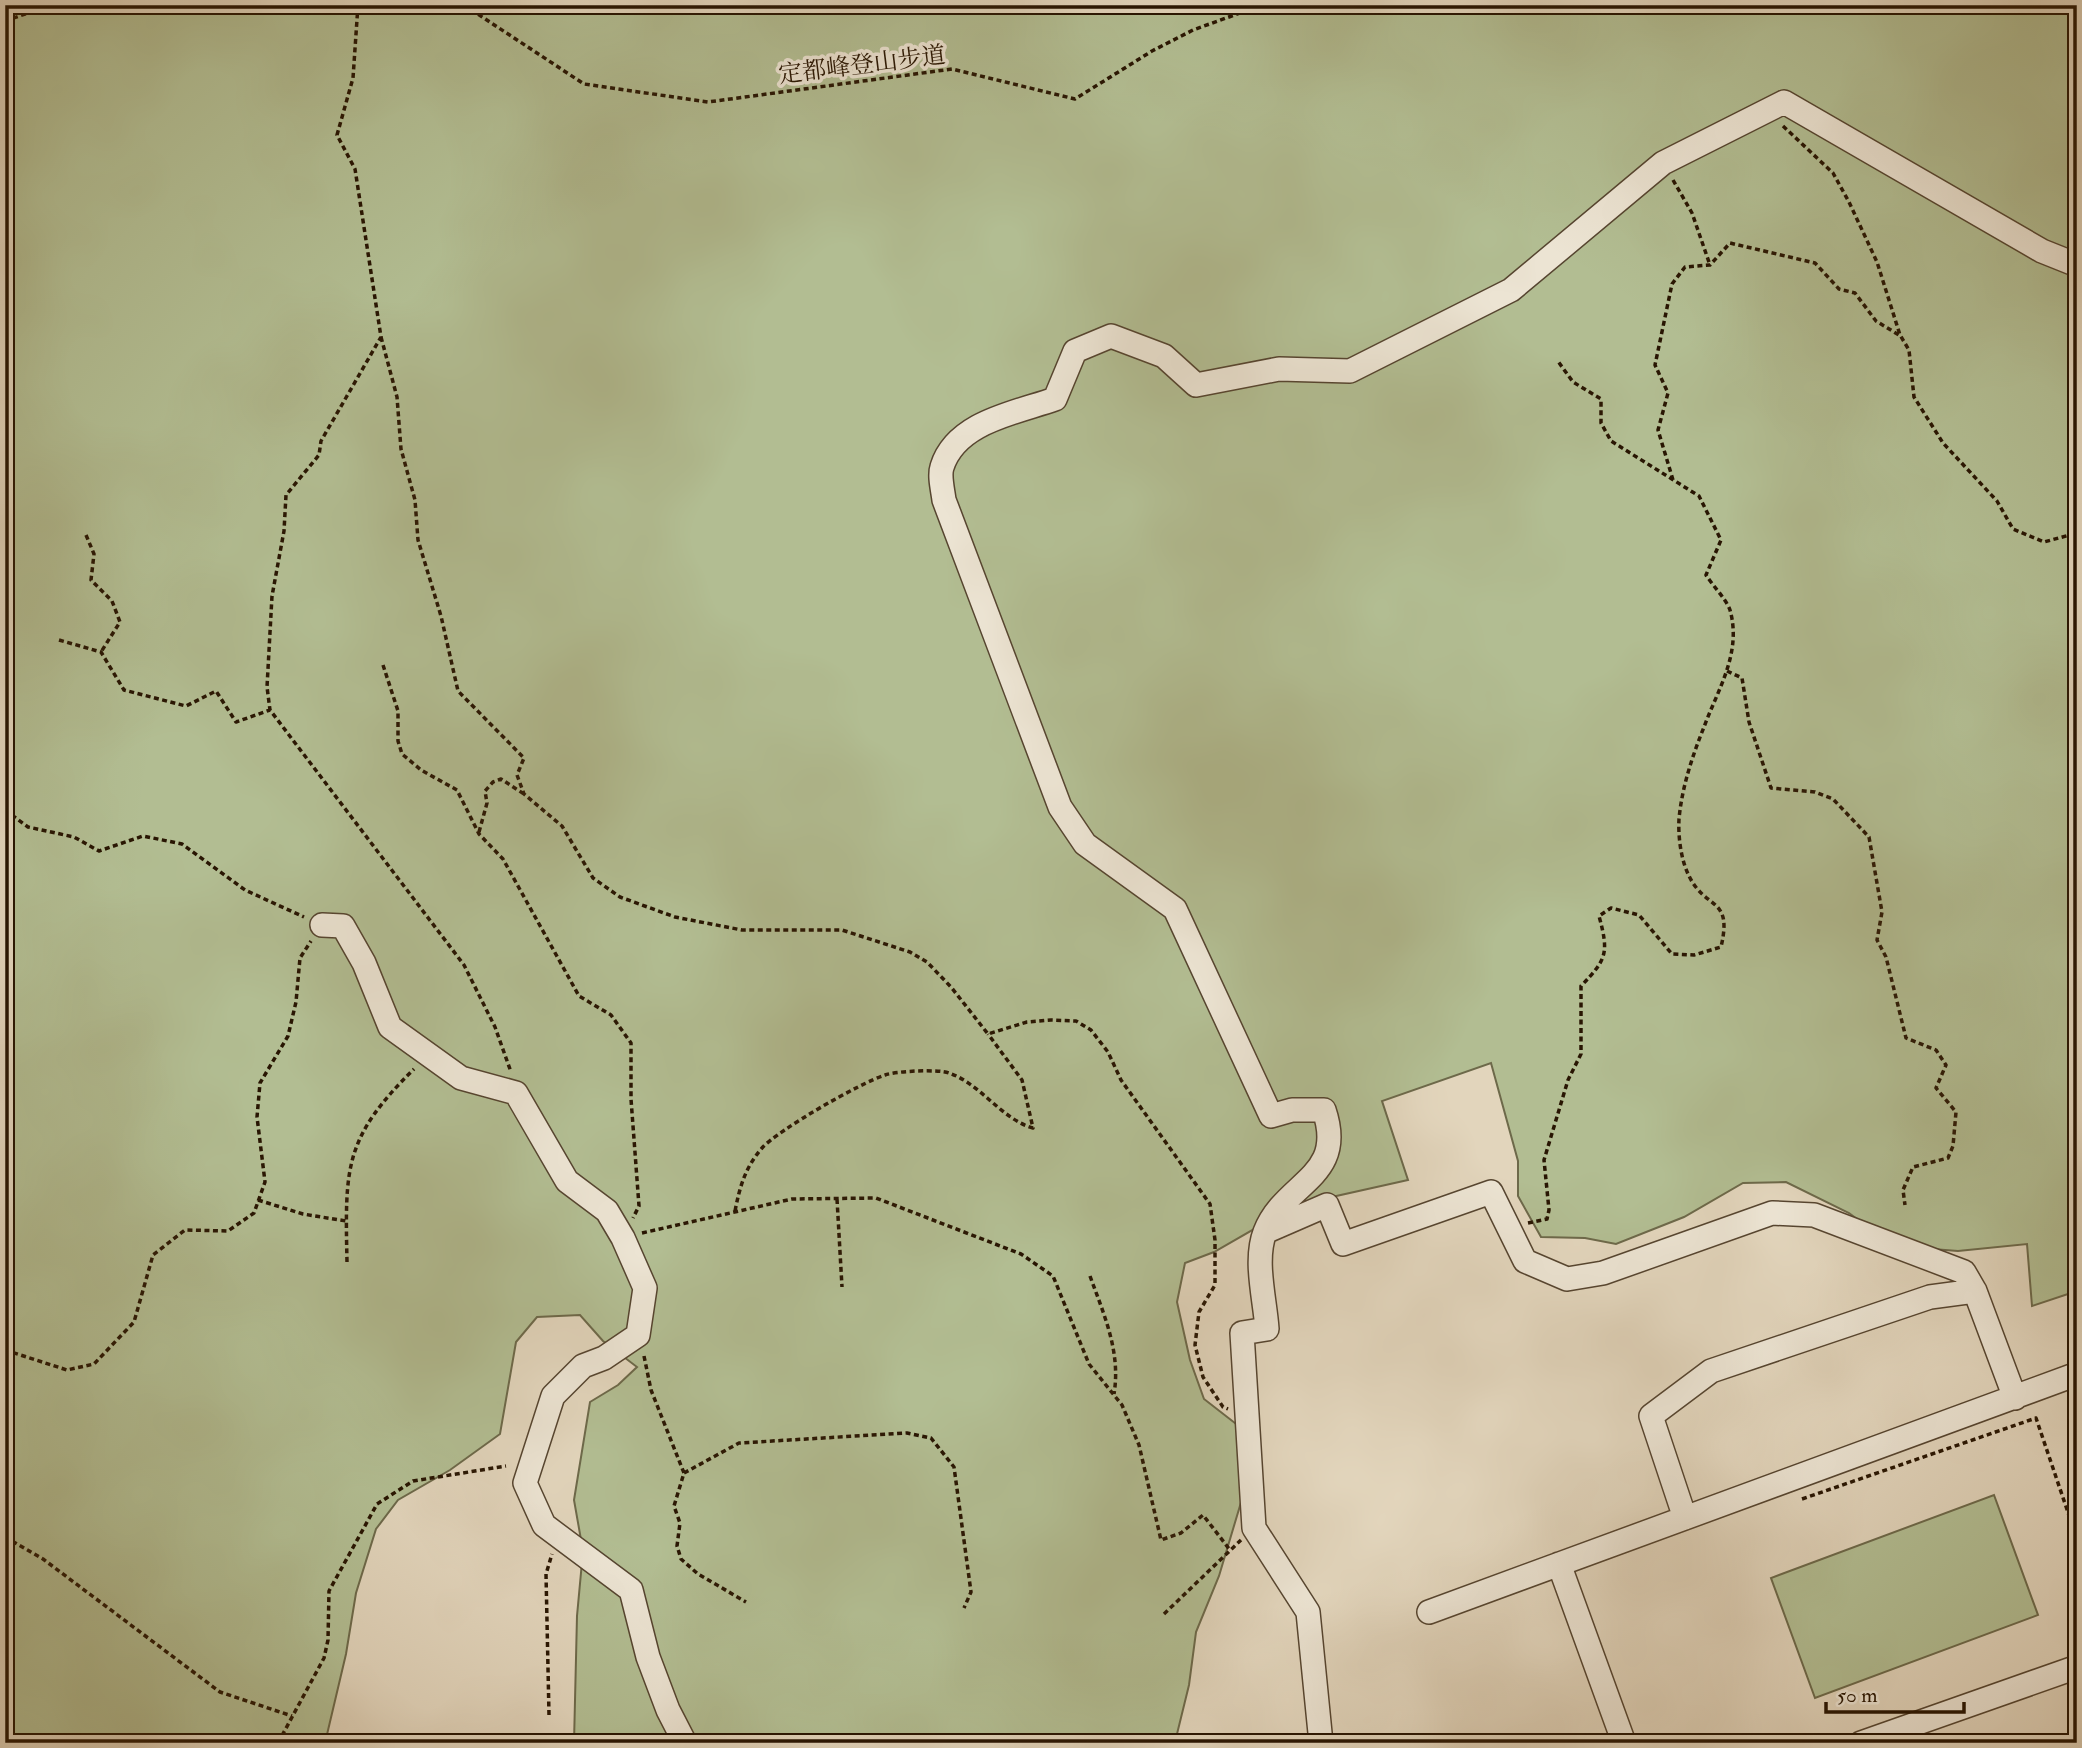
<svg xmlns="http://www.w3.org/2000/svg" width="2082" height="1748" viewBox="0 0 2082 1748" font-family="'IM FELL Double Pica','Noto Serif SC',serif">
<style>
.green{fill:#b2bd92;stroke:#6d694a;stroke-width:2}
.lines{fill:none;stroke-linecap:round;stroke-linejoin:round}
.minor-casing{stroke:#564530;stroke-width:26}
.path{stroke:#281502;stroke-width:3.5;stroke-dasharray:5 3.5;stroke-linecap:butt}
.minor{stroke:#ece4d3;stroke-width:23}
.labels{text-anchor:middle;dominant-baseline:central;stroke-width:7;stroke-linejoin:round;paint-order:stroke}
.street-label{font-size:24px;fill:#281502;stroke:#ece4d3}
</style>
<rect width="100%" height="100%" fill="#e2d5bc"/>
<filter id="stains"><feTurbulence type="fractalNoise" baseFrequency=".00286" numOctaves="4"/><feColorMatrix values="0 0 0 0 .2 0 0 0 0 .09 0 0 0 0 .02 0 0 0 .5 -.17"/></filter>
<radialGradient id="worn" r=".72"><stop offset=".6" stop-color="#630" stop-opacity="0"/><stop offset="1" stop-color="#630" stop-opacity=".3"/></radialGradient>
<!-- green -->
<path class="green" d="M5,5h2072v1286l-45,15 -5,-62 -69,7 -64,-5 -45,-33 -63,-31 -43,1 -59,34 -68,27 -31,-6 -44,-1 -23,-41v-35l-27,-98 -109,38 26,79 -112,25 -82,47 -29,11 -8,39 13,58 14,39 45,35 -1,45 -29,97 -23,56 -7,53 -12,49 -10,9h-593l3,-127 6,-65 -9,-51 16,-98 28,-17 19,-18 -34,-26 -23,-26 -43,2 -21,25 -16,92 -50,36 -52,30 -22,29 -20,64 -10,61 -21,89h-320z
M1994,1495l44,120 -223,83 -44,-120z"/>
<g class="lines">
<!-- minor casing -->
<g class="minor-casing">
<path id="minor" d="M322,925l21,1 21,37 26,64 71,51 55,15 51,88 40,30 16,27 22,50 -7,47 -34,23 -21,8 -30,30 -28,87 19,42 87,65 17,67 20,53 17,33
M1265,1232l62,-27 16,39 148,-52 34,69 42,18 36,-6 169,-60 42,2 150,57 11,19 40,107
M1685,1518l-34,-102 60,-45 219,-74 45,-6
M1559,1564l65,179
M1429,1612l648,-238
M1321,1743l-13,-131 -54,-84 -12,-195 25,-4c-2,-30 -13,-69 -2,-97 20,-51 82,-54 59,-122h-32l-21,6 -96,-207 -90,-65 -25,-37 -116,-307c-1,-9 -5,-24 -2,-33 14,-45 73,-54 113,-68l20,-48 36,-15 53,20 32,29 83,-16 71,2 161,-81 152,-127 121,-61 258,149 35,14
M1861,1743l216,-76"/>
</g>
<!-- path -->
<path class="path" d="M358,5l-5,73 -16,57 18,34 26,168 -60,104 -2,14 -33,40 -2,36 -12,65 -5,91 3,23 194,255 31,62 16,45
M464,5l120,79 124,18 244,-33 123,30 77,-48 41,-21 69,-25
M5,21l23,-8 9,-8
M1783,126l50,47 16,29 28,60 23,73 9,15 5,47 29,46 54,58 16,28 31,13 33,-9
M1673,180l19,33 18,52
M381,337l16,60 4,52 14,51 3,40 23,76 17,75 66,67 -7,17 7,19 38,32 31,52 27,19 55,20 67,13h100l68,22 17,10 24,25 37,47 39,-12 24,-2 25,1 15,9 17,22 13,28 89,124 5,36v45l-16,27 -4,33 8,32 20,30 5,2
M1673,480l-15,-50 10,-37 -13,-28 17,-81 13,-17 25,-2 20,-22 85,20 24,26 16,4 21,28 23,14
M86,535l8,19 -3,26 21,21 8,21 -19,30
M59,640l42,12 23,38 62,16 30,-15 20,31 34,-12
M383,665l15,46v30l4,13 19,16 36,20 22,44 24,25 76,137 32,19 20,28v56l8,107 -6,12
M1727,671l15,7 7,44 22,66 44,4 18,7 36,38 13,75 -5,28 9,17 20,81 30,12 10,15 -10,23 20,24 -3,34 -5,12 -35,9 -10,23 2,15
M5,810l23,17 46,10 25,14 44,-15 39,8 63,46 59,27
M479,832l8,-29 -2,-12 8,-9 8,-3 23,15
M837,1199l5,88
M258,1200l45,14 43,7
M735,1211c5,-25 10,-43 27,-63 16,-18 98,-65 123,-73 11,-4 54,-6 64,-2 32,11 52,46 84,55l-11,-48 -34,-46
M1528,1223l19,-4 2,-9 -5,-50 24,-80 13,-26v-68c26,-27 28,-33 18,-70l12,-8 28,7 33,39 22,1 27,-8c12,-51 -15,-36 -32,-71 -8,-16 -11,-39 -10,-57 3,-32 13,-62 25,-92 14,-38 38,-74 26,-117 -4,-11 -17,-24 -24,-35l15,-35 -22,-44 -88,-55 -10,-18v-24l-28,-17 -16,-22
M642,1233l150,-34 84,-1 145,56 32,22 36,88 33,41 17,40 22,95 20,-7 22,-18 27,35
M347,1262c-2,-95 -3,-124 67,-193
M1090,1276c14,39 31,76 24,118
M5,1350l62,20 27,-6 40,-42 19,-67 32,-25 43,1 26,-18 11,-31 -8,-65 3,-34 28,-47 8,-34 4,-44 11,-17
M644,1356l7,34 33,83 -10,33 6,17 -3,23 4,13 17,15 48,28
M684,1473l55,-30 168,-10 24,5 23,29 17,125 -7,16
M1802,1499l234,-81 41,121
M5,1537l38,22 177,133 72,24
M1164,1614l77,-74
M549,1715l-3,-141 6,-20
M278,1743l46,-85 4,-18 1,-49 48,-87 36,-23 93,-15"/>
<!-- minor -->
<use href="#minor" class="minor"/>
</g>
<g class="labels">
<!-- street labels -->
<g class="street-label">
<text transform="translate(862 65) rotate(-7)">定都峰登山步道</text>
</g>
</g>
<!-- margin -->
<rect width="2082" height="1748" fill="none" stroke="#e2d5bc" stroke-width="28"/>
<rect x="7" y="7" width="2068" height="1734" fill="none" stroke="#281502" stroke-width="3.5"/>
<rect x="14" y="14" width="2054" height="1720" fill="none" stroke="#281502" stroke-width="2"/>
<!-- scale -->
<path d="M1826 1702v10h138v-10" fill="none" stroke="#281502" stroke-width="3.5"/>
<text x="1837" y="1702" font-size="21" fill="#281502" stroke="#ece4d3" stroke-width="5" paint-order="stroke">50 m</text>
<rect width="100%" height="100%" filter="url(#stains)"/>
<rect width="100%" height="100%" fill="url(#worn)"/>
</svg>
